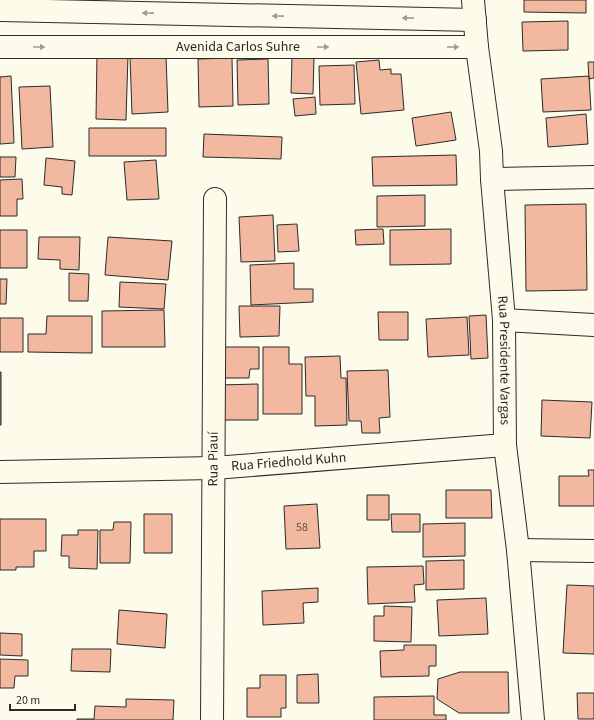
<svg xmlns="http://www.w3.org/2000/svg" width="594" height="720" viewBox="0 0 594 720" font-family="'Source Sans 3',sans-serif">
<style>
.building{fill:#f2b8a0;stroke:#2b2b2b}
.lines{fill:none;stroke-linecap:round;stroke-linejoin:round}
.minor-casing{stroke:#2b2b2b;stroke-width:24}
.major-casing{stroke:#2b2b2b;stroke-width:24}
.minor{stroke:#fdfbea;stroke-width:22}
.major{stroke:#fdfbea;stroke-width:22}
.oneway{fill:#9e9d94}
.labels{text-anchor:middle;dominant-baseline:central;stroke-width:3;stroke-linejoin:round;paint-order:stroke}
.number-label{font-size:12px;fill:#5d4e48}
.street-label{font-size:14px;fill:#2b2b2b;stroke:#fdfbea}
</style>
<rect width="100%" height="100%" fill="#fdfbea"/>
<!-- building -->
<path class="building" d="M524,0h62v13l-62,-1z
M568,21v29l-45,1 -1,-29z
M97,54l31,1 -2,65 -30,-1z
M166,55l2,57 -36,2 -2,-57z
M292,57l22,1 -1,36 -22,-1z
M232,58l1,48 -34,1 -1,-48z
M268,59l1,45 -31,1 -1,-45z
M379,60l1,10 11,-1v5h10l3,36 -43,4 -5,-52z
M588,62h6v16l-5,1z
M354,65l1,39 -35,1 -1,-39z
M11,76l3,67 -14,1v-67z
M589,76l2,34 -48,2 -2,-33z
M50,86l3,61 -31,2 -3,-62z
M315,97l1,17 -21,2 -2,-17z
M451,112l5,28 -40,6 -4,-28z
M586,114l2,30 -40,3 -2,-29z
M89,128h77v28h-77z
M204,134l78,3 -1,22 -78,-2z
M456,155l1,30 -84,1 -1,-29z
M0,157h16l-1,20h-15z
M46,158l29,3 -3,34 -10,-1v-7l-18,-2z
M156,160l3,39 -32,1 -3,-38z
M22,179l1,20h-6v17h-17v-36z
M425,195v31l-48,1v-31z
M586,204l1,86 -61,1 -1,-86z
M273,215l2,46 -34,1 -2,-45z
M297,224l2,27 -21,1 -1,-27z
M383,229l1,15 -28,1 -1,-15z
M451,229v35l-61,1v-35z
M0,230h27v38h-27z
M39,237h41l-1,33 -19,-1v-9l-22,-1z
M108,237l64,4 -4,39 -63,-5z
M294,263v26h19v13l-62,3 -1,-40z
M69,273l20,1 -1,27h-19z
M0,279h7l-1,25h-6z
M120,282l46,2 -2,25 -45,-2z
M239,306h41l-1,30 -39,1z
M164,310l1,37h-63v-36z
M378,312h30v28h-29z
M486,315l2,43 -17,1 -2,-43z
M47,316h45v37l-64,-1v-18h18z
M467,317l2,38 -41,2 -2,-38z
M0,318h23v34h-23z
M223,347h36v22h-9l-1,9h-26z
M263,347h26v17h13v50h-39z
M340,356l1,22h5l1,47 -32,1v-30h-9l-1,-39z
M388,370l2,47 -11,1 1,15h-18l-1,-12h-12l-2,-50z
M0,372h1v53h-1z
M258,384v36h-39v-35z
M542,400l50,2 -2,36 -49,-2z
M588,470h6v36h-35v-30h30z
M446,490h45l1,28h-46z
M367,495h22v25h-22z
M317,504l3,44 -34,1 -2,-43z
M144,514h28v39h-28z
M391,514h29v18h-28z
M0,519h46v32h-12v16h-18v3h-16z
M114,522h17l-1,41h-30v-33h13z
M465,523v33l-42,1v-33z
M78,530h20l-1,39 -28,-1v-12h-8l1,-21h16z
M464,560v29l-38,1v-29z
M423,566l1,18 -10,1 1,17 -47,2 -1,-37z
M567,585l27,1v68l-31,-1z
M318,588v14l-15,1 1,20 -41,2 -1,-34z
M486,598l2,36 -49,2 -2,-36z
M384,606l28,1 -1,35 -37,-1v-25h10z
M119,610l48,4 -2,34 -48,-4z
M0,633l22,1v22l-22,-1z
M404,645h32v21h-7v10l-48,1 -1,-26 24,-1z
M72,649h39l-1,23 -39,-1z
M0,659l28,1v16h-13l-1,12h-14z
M460,672h48l1,41h-50l-22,-14 1,-20z
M318,674l1,29h-22v-28z
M260,675h26v33h-5v9h-34v-29h13z
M577,693h17v26h-16z
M434,696v19h12v5h-72v-23z
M126,699l48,1 -1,20h-96v-1h17l1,-13 31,1z"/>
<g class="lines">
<!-- minor casing -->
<g class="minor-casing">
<g id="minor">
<path d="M0,10l475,10"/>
<path id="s1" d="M0,47h477"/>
<path d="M492,179l102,-2"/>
<path d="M504,320l90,5"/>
<path id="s2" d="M0,472l214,-4 291,-23"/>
<path d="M518,550l76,1"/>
<path id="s3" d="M212,720l3,-521"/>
</g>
</g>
<!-- major casing -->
<g class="major-casing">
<g id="major">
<path id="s4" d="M473,0l4,47 14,104 1,28 12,141 1,125 13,105 15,170"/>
</g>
</g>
<!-- minor -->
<use href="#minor" class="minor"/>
<!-- major -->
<use href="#major" class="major"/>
</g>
<!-- one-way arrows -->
<defs><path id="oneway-solid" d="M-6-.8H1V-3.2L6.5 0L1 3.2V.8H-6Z"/></defs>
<g class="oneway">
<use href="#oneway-solid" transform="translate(148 13) rotate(-179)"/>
<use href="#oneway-solid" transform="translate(278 16) rotate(-179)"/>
<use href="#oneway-solid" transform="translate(408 18) rotate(-179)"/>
<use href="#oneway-solid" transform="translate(39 47)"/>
<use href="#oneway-solid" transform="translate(323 47)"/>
<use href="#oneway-solid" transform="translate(453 47)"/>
</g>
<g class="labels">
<!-- number labels -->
<g class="number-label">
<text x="302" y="527">58</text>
</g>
<!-- street labels -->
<g class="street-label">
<text stroke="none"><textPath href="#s1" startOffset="238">Avenida Carlos Suhre</textPath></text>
<text stroke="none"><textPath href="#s4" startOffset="362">Rua Presidente Vargas</textPath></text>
<text stroke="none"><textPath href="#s3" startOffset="261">Rua Piauí</textPath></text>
<text stroke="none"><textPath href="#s2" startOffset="289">Rua Friedhold Kuhn</textPath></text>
</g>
</g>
<!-- scale -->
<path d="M10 704v6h65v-6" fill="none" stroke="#2b2b2b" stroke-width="2"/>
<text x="16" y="704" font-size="12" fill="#2b2b2b" stroke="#fdfbea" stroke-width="3" paint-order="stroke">20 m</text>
</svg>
